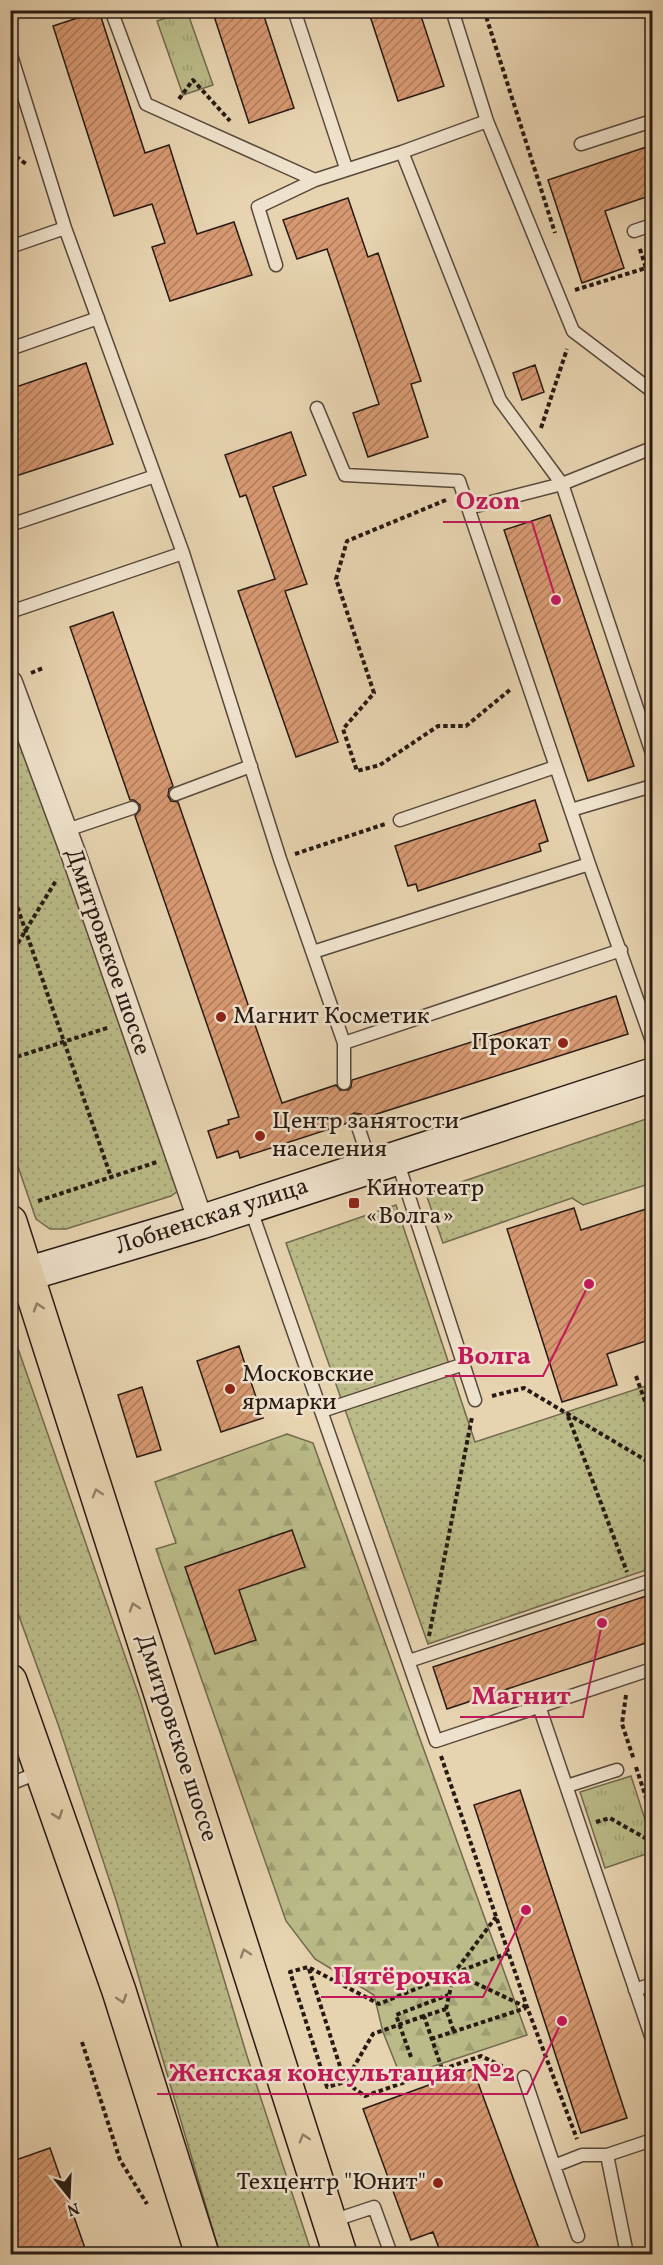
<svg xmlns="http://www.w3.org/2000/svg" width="663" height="2265" viewBox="0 0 663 2265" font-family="Vollkorn,serif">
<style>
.grass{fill:url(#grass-dots);stroke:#716a4e;stroke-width:1.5}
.forest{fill:url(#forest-firs);stroke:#716a4e;stroke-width:1.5}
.park{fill:url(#park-tufts);stroke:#716a4e;stroke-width:1.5}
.building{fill:url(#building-hatch);stroke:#281a14;stroke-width:1.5}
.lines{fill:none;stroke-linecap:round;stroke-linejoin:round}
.lane-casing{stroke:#58483b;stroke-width:15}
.street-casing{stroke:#58483b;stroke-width:27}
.secondary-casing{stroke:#281a14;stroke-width:36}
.primary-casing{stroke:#281a14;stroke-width:36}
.path{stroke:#281a14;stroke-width:4;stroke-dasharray:4.5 3;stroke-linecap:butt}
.lane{stroke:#efe2cc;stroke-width:12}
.street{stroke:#efe2cc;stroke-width:24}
.secondary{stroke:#efe2cc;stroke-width:33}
.primary{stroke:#e7d3b0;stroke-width:33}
.oneway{stroke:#91806a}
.poi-dot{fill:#8f2418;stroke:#efe2cc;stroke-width:2}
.labels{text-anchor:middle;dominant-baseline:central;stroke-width:5;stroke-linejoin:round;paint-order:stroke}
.street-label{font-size:24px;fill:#281a14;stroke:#efe2cc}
.poi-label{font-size:24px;fill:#281a14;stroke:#efe2cc;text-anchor:start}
.leader{fill:none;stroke:#c2185b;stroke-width:2}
.callout-dot{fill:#c2185b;stroke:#efe2cc;stroke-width:2}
.callout-label{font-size:26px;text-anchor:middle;font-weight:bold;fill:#c2185b;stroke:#efe2cc;stroke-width:5;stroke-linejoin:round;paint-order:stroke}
</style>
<defs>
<pattern id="grass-dots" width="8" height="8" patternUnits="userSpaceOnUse" patternTransform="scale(1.5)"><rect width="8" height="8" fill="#babb88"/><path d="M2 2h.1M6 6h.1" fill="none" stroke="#a0a074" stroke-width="1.8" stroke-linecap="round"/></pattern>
<pattern id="forest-firs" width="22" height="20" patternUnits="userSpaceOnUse" patternTransform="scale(1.5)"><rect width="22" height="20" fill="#babb88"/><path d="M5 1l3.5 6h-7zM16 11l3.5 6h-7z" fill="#a0a074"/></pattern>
<pattern id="park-tufts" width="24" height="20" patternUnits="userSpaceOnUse" patternTransform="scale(1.5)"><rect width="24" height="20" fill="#babb88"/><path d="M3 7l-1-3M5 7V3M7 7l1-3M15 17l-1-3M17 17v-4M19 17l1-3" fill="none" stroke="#a0a074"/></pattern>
<pattern id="building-hatch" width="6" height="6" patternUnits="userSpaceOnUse" patternTransform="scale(1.5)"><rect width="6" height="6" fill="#d79972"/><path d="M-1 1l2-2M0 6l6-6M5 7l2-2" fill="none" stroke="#ae7c5c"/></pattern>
</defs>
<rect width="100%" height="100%" fill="#e7d3b0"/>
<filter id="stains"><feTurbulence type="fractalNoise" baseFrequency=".00333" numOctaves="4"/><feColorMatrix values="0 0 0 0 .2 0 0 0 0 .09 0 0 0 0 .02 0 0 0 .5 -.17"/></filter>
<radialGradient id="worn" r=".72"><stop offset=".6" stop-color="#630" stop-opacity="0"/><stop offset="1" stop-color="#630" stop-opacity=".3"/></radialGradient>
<!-- grass -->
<path class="grass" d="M10,709l168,482 -7,5 -105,33h-16l-14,-10 -25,-73z
M652,1117v66l-69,22 -11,-7 -129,45 -17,-49z
M396,1205l79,237 177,-58v184l-224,76 -142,-401z
M14,1337l126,362 107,357 65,198h-92l-104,-354 -58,-176 -47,-130 -1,-256z"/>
<!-- forest -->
<path class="forest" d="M287,1434l26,9 214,592 -126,42 -18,-45 -9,-37 -59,-36 -29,-38 -130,-372 20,-6 -21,-61z"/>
<!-- park -->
<path class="park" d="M187,11l26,74 -30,10 -26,-74z
M631,1776l21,65v11l-47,16 -25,-76z"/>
<!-- building -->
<path class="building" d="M212,10h50l32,98 -45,15z
M368,10h51l25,76 -46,15z
M99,11l46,142 24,-8 28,89 37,-12 18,53 -82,26 -18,-54 13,-4 -13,-39 -38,12 -61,-190z
M652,145v50l-47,16 19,57 -42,15 -34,-103z
M348,198l20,59 10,-4 43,128 -10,3 17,53 -60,20 -15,-44 26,-9 -52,-155 -30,10 -14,-39z
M86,363l27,81 -103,34v-89z
M535,365l9,27 -22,8 -9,-27z
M291,432l15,43 -33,12 34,97 -22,7 53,151 -42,15 -58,-166 37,-12 -29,-84 -6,2 -15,-42z
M550,515l84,251 -46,15 -84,-251z
M113,612l60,174 -4,3 -1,7 3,5 7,1 104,301 54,-18 4,5h8l3,-3 1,-7 264,-84 12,38 -264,84 -3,-4 -7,-1 -5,3 -1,7 -108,35 -2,-7 -21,7 -9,-27 21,-7 -1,-4 11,-3 -104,-301 5,-6v-5l-6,-5h-4l-60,-173z
M535,800l13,41 -9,3 2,7 -123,40 -2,-7 -8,2 -13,-40z
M652,1207v132l-45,15 10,31 -55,17 -55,-173 67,-21 7,22z
M239,1346l24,72 -42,14 -24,-71z
M142,1387l19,63 -24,7 -19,-62z
M292,1530l13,37 -66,23 17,50 -41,14 -30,-87z
M652,1594v47l-205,68 -14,-42z
M520,1790l107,328 -46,15 -107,-328z
M473,2069l68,185h-100l-8,-22 -22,8 -48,-131z
M50,2148l37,106h-77v-92z"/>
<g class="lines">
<!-- lane casing -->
<g class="lane-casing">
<path id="lane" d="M111,10l35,94 169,76 87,-28 85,-31 -35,-111
M294,10l52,158
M10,52l55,176 118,325 97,306 64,184v40
M487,121l86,210 79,60
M581,144l71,-23
M402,152l98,248 62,84 90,269
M634,231l18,-6
M10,247l55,-19
M276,265l-18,-58 57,-27
M10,349l88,-31
M317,408l28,67 114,6 130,383 63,177
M468,508l94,-24 90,-36
M10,525l145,-49
M10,612l173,-59
M176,794l75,-28
M571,810l81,-24
M400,820l155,-53
M64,831l68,-23
M313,952l276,-88
M344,1043l277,-93
M356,1121l15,44
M397,1160l78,240
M250,1207l186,534 216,-72
M322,1411l142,-47
M409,1661l243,-81
M539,1706l113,333
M10,1784l30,-12
M567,1786l50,-16
M635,1990l17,-6
M524,2077l30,89
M332,2221l42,-14 17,47
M578,2236l-24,-70 28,-11h25
M627,2254l-20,-99 45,-15"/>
</g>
<!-- street casing -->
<g class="street-casing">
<path id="street" d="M10,683l63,170 128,369"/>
</g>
<!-- secondary casing -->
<g class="secondary-casing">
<path id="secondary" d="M10,1279l191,-57 451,-147"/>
</g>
<!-- primary casing -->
<g class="primary-casing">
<path id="primary" d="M10,1222l330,1032
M10,1681l109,310 83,263"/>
</g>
<!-- path -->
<path class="path" d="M484,10l71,223
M179,99l14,-19 37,41
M10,152l16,12
M575,290l71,-22 -7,-22
M541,428l26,-79
M446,500l-99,41 -11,38 38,114 -31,36 14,42 23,-6 58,-39h28l45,-37
M31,673l12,-5
M295,854l90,-30
M10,886l101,291
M10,956l47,-77
M10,1059l100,-32
M38,1201l119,-39
M636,1376l16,45
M492,1396l32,-8 128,76
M568,1416l59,156
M429,1636l43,-219
M626,1695l-4,29 12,36
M441,1756l86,251 50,132
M636,1767l16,49
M596,1822l14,-4 42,24
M309,1969l36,113 20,14 116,-40 27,13
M455,1973l53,-20
M446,2009l8,-36 72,34
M424,2016l-51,18 -28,48 -18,5 -37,-115 18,-5 71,37 75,-31 42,-56
M431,2039l95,-31
M82,2042l38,118 27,44
M411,2057l-15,-42 52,-20
M442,2069l-18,-53 22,-7 8,23"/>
<!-- lane -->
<use href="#lane" class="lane"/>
<!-- street -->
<use href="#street" class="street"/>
<!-- secondary -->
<use href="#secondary" class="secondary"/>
<!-- primary -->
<use href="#primary" class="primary"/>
</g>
<!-- one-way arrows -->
<defs><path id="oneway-chevron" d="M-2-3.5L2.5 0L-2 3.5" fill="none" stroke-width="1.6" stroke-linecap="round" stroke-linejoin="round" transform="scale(1.5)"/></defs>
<g class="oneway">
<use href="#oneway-chevron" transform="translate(38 1307) rotate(-108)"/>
<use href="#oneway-chevron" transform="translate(97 1493) rotate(-107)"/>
<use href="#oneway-chevron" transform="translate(134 1607) rotate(-108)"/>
<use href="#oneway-chevron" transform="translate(58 1815) rotate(71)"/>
<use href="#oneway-chevron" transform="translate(245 1953) rotate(-108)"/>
<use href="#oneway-chevron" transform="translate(122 1999) rotate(72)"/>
<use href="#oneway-chevron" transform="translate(304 2138) rotate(-107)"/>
</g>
<!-- markers -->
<g class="poi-dot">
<circle cx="221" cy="1017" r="6"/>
<circle cx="563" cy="1043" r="6"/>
<circle cx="260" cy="1136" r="6"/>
<rect x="348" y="1197" width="12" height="12" rx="3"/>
<circle cx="230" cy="1389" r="6"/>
<circle cx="438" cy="2183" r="6"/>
</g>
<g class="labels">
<!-- street labels -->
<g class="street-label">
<text transform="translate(107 952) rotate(71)">Дмитровское шоссе</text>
<text transform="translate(212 1217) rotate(-18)">Лобненская улица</text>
<text transform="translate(176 1738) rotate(72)">Дмитровское шоссе</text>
</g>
<!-- poi labels -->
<g class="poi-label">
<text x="233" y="1017">Магнит Косметик</text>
<text x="551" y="1043" text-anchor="end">Прокат</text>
<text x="272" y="1122">Центр занятости<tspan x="272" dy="28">населения</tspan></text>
<text x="366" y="1189">Кинотеатр<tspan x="366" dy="28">«Волга»</tspan></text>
<text x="242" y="1375">Московские<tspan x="242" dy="28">ярмарки</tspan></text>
<text x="426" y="2183" text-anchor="end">Техцентр "Юнит"</text>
</g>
</g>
<!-- callouts -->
<path class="leader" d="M556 600L532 522H443M589 1284L543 1376H445M602 1623L583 1717H460M526 1910L483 1997H321M562 2021L527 2094H157"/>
<g class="callout-dot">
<circle cx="556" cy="600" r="6"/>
<circle cx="589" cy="1284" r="6"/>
<circle cx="602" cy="1623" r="6"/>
<circle cx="526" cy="1910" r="6"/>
<circle cx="562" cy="2021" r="6"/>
</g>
<g class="callout-label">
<text x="488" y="509">Ozon</text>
<text x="494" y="1364">Волга</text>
<text x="521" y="1704">Магнит</text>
<text x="402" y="1984">Пятёрочка</text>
<text x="342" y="2081">Женская консультация №2</text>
</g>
<!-- margin -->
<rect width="663" height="2265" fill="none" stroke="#e7d3b0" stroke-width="36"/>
<rect x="12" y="12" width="639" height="2241" fill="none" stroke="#281a14" stroke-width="3"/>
<rect x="18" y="18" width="627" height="2229" fill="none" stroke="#281a14" stroke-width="1.5"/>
<!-- north arrow -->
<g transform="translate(69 2196) rotate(162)" stroke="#efe2cc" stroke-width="4.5" paint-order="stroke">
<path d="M0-4.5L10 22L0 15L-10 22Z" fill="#281a14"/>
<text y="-9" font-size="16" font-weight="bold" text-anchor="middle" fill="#281a14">N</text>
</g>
<rect width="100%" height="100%" filter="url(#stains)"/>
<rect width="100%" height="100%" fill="url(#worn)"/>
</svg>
